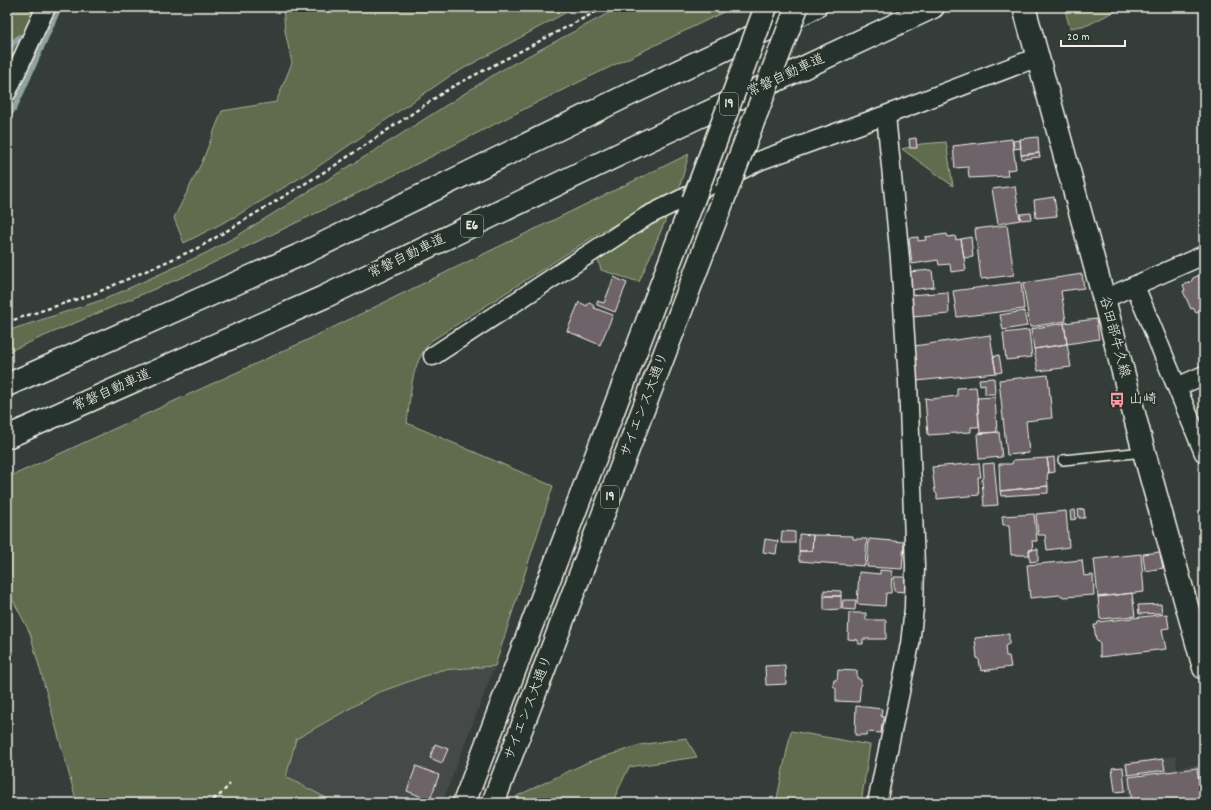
<svg xmlns="http://www.w3.org/2000/svg" width="1211" height="810" viewBox="0 0 1211 810" font-family="Dekko,'Klee One',sans-serif">
<style>
.built{fill:#454847}
.green{fill:#5e6c4d;stroke:#a9ae9a}
.lines{fill:none;stroke-linecap:round;stroke-linejoin:round}
.stream{stroke:#8fa3a1;stroke-width:6}
.building{fill:#6d6368;stroke:#f4f1e8}
.service-casing{stroke:#f4f1e8;stroke-width:12}
.minor-casing{stroke:#f4f1e8;stroke-width:21}
.secondary-casing{stroke:#f4f1e8;stroke-width:25}
.primary-casing{stroke:#f4f1e8;stroke-width:25}
.motorway-casing{stroke:#f4f1e8;stroke-width:25}
.path{stroke:#f4f1e8;stroke-width:2.5;stroke-dasharray:4 3;stroke-linecap:butt}
.service{stroke:#26332d;stroke-width:9}
.minor{stroke:#26332d;stroke-width:18}
.secondary{stroke:#26332d;stroke-width:22}
.primary{stroke:#26332d;stroke-width:22}
.motorway{stroke:#26332d;stroke-width:22}
.primary-bridge-casing{stroke:#f4f1e8;stroke-width:25;stroke-linecap:butt}
.primary-bridge{stroke:#26332d;stroke-width:22}
.labels{text-anchor:middle;dominant-baseline:central;stroke-width:4;stroke-linejoin:round;paint-order:stroke}
.shield{fill:#26332d;stroke:#b6b8b0;stroke-width:1}
.shield-label{font-size:13px;font-weight:bold;fill:#f4f1e8}
.street-label{font-size:14px;fill:#f4f1e8;stroke:#26332d}
.poi-label{font-size:14px;fill:#f4f1e8;stroke:#26332d;text-anchor:start}
</style>
<rect width="100%" height="100%" fill="#343d39"/>
<filter id="ink" filterUnits="userSpaceOnUse"><feTurbulence type="fractalNoise" baseFrequency=".025" numOctaves="2"/><feDisplacementMap in="SourceGraphic" scale="8" xChannelSelector="R" yChannelSelector="G"/><feConvolveMatrix kernelMatrix="1 2 1 2 8 2 1 2 1" color-interpolation-filters="sRGB"/></filter>
<g filter="url(#ink)">
<!-- built -->
<path class="built" d="M495,666l-53,137h-106l-50,-26 10,-38 81,-46 64,-23z
M1176,756l1,12 27,-5v40h-80l4,-3 -4,-38z"/>
<!-- green -->
<path class="green" d="M7,7h30l-24,54 -6,8z
M283,7h293l-126,69 -137,94 -75,45 -54,28 -10,-25 28,-56 20,-51 54,-9 16,-39 -7,-32z
M620,7h114l-192,93 -155,79 -195,94 -185,79v-21l98,-32 101,-46 31,-17 158,-98 103,-66z
M1064,7h59l-35,18 -18,3z
M946,142l7,44 -51,-37 19,-5z
M689,154l-11,39 -76,38 -171,110c-21,24 -20,52 -24,82l146,63 -58,180 -54,4 -64,23 -81,46 -10,38 50,26h-259l-47,-170 -16,-31 -7,-6v-118l298,-137z
M662,218l4,1 -27,63 -38,-12 -3,-11z
M791,731l79,14 -9,58h-85z
M686,738l11,19 -68,10 -17,36h-97l2,-7 71,-34 52,-17z"/>
<g class="lines">
<!-- stream -->
<path class="stream" d="M7,51l6,-8 7,-6
M7,117l7,-9 8,-17 37,-84"/>
</g>
<!-- building -->
<path class="building" d="M1038,137l1,16 -18,2 -1,-16z
M916,138l1,10h-7l-1,-9z
M1012,139l4,30 -9,1 1,6 -39,2 -1,-11 -13,1 -2,-22z
M1020,140l1,8 -7,1 -1,-8z
M1039,153l1,4 -18,2 -1,-4z
M1015,186l5,34 -22,4 -6,-35z
M1054,197l3,19 -21,2 -2,-18z
M1031,213l1,6 -11,1 -1,-6z
M1007,225l7,50 -33,4 -6,-50z
M947,234l1,3 7,-1 1,4 5,-1 5,31 -15,2 -1,-8 -11,1 -1,-5 -26,4 -3,-26 9,-1v4l8,-1 -1,-3z
M971,237l2,20 -9,1 -3,-19z
M932,270l2,17 -24,3 -2,-18z
M1204,273v36l-8,4 -3,-5 -2,1 -8,-18 2,-1 -2,-5 8,-3 2,-4z
M1082,274l2,14 -23,3 5,30 -36,6 -7,-44z
M614,277l13,6 -12,29 -18,-7v-4l7,2z
M1021,282l3,27 -67,8 -4,-26z
M948,292l1,22 -37,3 -2,-22z
M579,302l8,4 2,-4 4,2 1,4 19,7 -13,30 -33,-14z
M1024,311l3,15 -24,4 -3,-15z
M1096,319l3,20 -32,5 -3,-21z
M1064,323l3,21 -33,5 -3,-20z
M1029,330l3,27 -26,3 -3,-27z
M990,335l6,38 -80,8 -2,-35z
M1067,344l4,23 -33,4 -4,-22z
M999,355l3,17 -6,1 -3,-16z
M1048,375l4,43 -26,3 3,32 -22,2 -8,-75z
M994,378l1,16h-10v-10l-5,1 -1,-6z
M976,387l1,8 2,32h-8v5l-43,3 -3,-37 6,1 26,-3v-8z
M995,397l2,35 -17,1 -3,-35z
M999,432l3,25 -23,2 -2,-25z
M1054,457l1,15 -7,1 1,-2 -2,-13z
M1047,458l2,13 -2,5 1,10 -48,5 -1,-27h13l1,-4z
M979,463l2,14h-3l1,18 -42,4v-5l-2,-2 -3,-25z
M994,463l4,42 -14,1 -2,-26 2,-3 -1,-13z
M1048,486v7l-47,3 -1,-5z
M1084,509l1,9h-6l-1,-8z
M1075,510l1,9 -5,1 -1,-9z
M1066,511l3,36 -22,3 -2,-15h-7l-2,-21z
M1034,514l3,27h-5l1,9h-4l1,5h-19l-2,-30h-6l-1,-9z
M782,531l13,1v11h-14z
M799,534l14,1 -1,16h-13z
M813,535l40,1v3h14l-2,27 -66,-5v-10h13z
M765,539l13,2 -2,13 -13,-2z
M869,539l35,3 -2,27 -35,-2z
M1038,549v12l-8,1 -1,-12z
M1160,552l3,16 -18,3 -2,-17z
M1141,554l3,38 -46,5 -4,-38z
M1082,560l2,16 9,-1 1,20 -30,2 -4,-2 -30,3 -3,-33z
M880,570l12,1 -1,22h-5l-1,13 -28,-2 2,-32 21,2z
M894,577h11v15l-11,-1z
M824,590l17,1v5h-17z
M1132,593l3,23 -35,3 -2,-22z
M824,596h17v13l-17,1z
M843,600h13l-1,10 -13,-1z
M1161,604l1,9 -23,1 -1,-9z
M849,613h17v7h20v19h-23v5h-5v-4l-10,-1z
M1167,614l2,14 -7,1 4,20 -66,8v-13l-4,-4 -2,-15h3l1,-3z
M1009,634v10l-4,2 1,10h3l2,11 -30,4 -2,-11 -2,-2 -2,-20z
M785,665l1,19 -20,1 -1,-19z
M838,670l19,1v7l4,2 -2,22 -23,-1v-13l-3,-2 1,-6h3z
M856,706l26,3 -1,7 4,2v5l-3,1 -1,9 -13,-1 -2,3h-11z
M435,744l13,5 -6,14 -12,-5z
M1163,759l2,11 -37,5 -2,-11z
M416,766l23,9 -9,25 -23,-9z
M1123,767l2,24 -10,1 -3,-24z
M1204,767v17l-4,-16z
M1197,768l5,35h-70l-3,-26z"/>
<g class="lines">
<!-- service casing -->
<g class="service-casing">
<path id="service" d="M1063,460l81,-8"/>
</g>
<!-- minor casing -->
<g class="minor-casing">
<path id="minor" d="M7,92l39,-85
M1135,286l69,167
M1104,299l100,-44
M433,356l214,-140 114,-56 125,-45 152,-58
M1177,387l27,-12
M877,803l33,-159 4,-36 1,-43 -7,-183 -8,-123 -14,-144"/>
</g>
<!-- secondary casing -->
<g class="secondary-casing">
<path id="secondary" d="M1024,7l80,292 40,153 60,216"/>
</g>
<!-- primary casing -->
<g class="primary-casing">
<path id="primary" d="M464,803l229,-602
M493,803l234,-613"/>
</g>
<!-- motorway casing -->
<g class="motorway-casing">
<path id="motorway" d="M7,385l297,-132 324,-158 187,-88
M7,437l317,-140 325,-157 284,-133"/>
</g>
<!-- path -->
<path class="path" d="M7,322l89,-29 104,-46 134,-81 116,-78 155,-81
M207,803l12,-7 11,-12"/>
<!-- service -->
<use href="#service" class="service"/>
<!-- minor -->
<use href="#minor" class="minor"/>
<!-- secondary -->
<use href="#secondary" class="secondary"/>
<!-- primary -->
<use href="#primary" class="primary"/>
<!-- motorway -->
<use href="#motorway" class="motorway"/>
<!-- primary-bridge casing -->
<g class="primary-bridge-casing">
<path id="primary-bridge" d="M727,190l70,-183
M693,201l73,-194"/>
</g>
<!-- primary-bridge -->
<use href="#primary-bridge" class="primary-bridge"/>
</g>
</g>
<!-- icons -->
<defs>
<g id="bus-bare" transform="scale(1.2)"><path d="M-5-6H5V4H4V6H2V4H-2V6H-4V4H-5ZM-3.5-4V0h7V-4ZM-3.5 1.2v1.5H-2V1.2ZM2 1.2v1.5H3.5V1.2Z" fill="#ff9aa2" stroke="#26332d" stroke-width="2.5" paint-order="stroke"/></g>
</defs>
<g fill-rule="evenodd">
<use href="#bus-bare" x="1117" y="400"/>
</g>
<g class="labels">
<!-- shield labels -->
<g class="shield">
<rect x="720" y="93" width="18" height="22" rx="3"/>
<rect x="461" y="215" width="22" height="22" rx="3"/>
<rect x="601" y="486" width="18" height="22" rx="3"/>
</g>
<g class="shield-label">
<text x="729" y="104">19</text>
<text x="472" y="226">E6</text>
<text x="610" y="497">19</text>
</g>
<!-- street labels -->
<g class="street-label">
<text transform="translate(786 76) rotate(-25)">常磐自動車道</text>
<text transform="translate(407 257) rotate(-26)">常磐自動車道</text>
<text transform="translate(1114 337) rotate(75)">谷田部牛久線</text>
<text transform="translate(112 391) rotate(-24)">常磐自動車道</text>
<text transform="translate(645 405) rotate(-69)">サイエンス大通り</text>
<text transform="translate(529 708) rotate(-69)">サイエンス大通り</text>
</g>
<!-- poi labels -->
<g class="poi-label">
<text x="1129" y="400">山崎</text>
</g>
</g>
<!-- margin -->
<rect width="1211" height="810" fill="none" stroke="#26332d" stroke-width="24"/>
<rect x="12" y="12" width="1187" height="786" fill="none" stroke="#f4f1e8" stroke-width="1.5" filter="url(#ink)"/>
<!-- scale -->
<path d="M1061 40v6h64v-6" fill="none" stroke="#f4f1e8" stroke-width="2"/>
<text x="1067" y="40" font-size="12" fill="#f4f1e8" stroke="#26332d" stroke-width="3" paint-order="stroke">20 m</text>
</svg>
